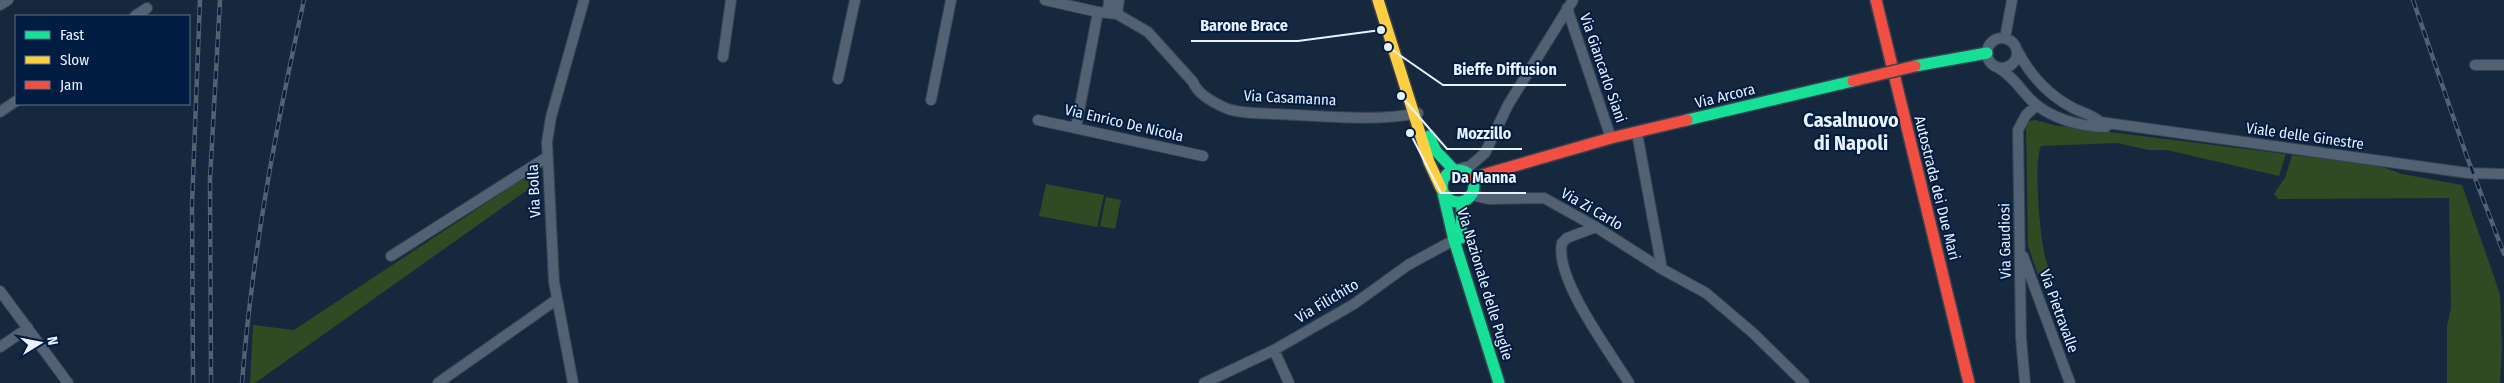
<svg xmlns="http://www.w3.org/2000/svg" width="2504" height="383" viewBox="0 0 2504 383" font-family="'Fira Sans Condensed',sans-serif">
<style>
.green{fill:#2e4b23}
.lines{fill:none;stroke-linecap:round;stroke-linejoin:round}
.street-casing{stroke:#384351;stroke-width:12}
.fast-casing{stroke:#384351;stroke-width:14}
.slow-casing{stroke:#384351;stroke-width:14}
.jam-casing{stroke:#384351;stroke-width:14}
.street{stroke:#526274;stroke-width:10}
.fast{stroke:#16e098;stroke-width:11}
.slow{stroke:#ffcf43;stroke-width:11}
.jam{stroke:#f24e42;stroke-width:11}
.rail-casing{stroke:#526173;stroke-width:4.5}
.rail{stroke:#001d41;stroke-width:2.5;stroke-dasharray:8;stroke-linecap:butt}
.jam-bridge-casing{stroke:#384351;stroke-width:14;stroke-linecap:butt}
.jam-bridge{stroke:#f24e42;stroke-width:11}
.labels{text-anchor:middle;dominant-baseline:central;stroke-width:4;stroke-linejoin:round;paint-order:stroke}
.street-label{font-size:15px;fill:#e9f2ff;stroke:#001d41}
.district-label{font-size:20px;font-weight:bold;fill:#e9f2ff;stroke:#001d41}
.leader{fill:none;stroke:#e9f2ff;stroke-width:2}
.callout-dot{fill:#e9f2ff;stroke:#001d41;stroke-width:2}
.callout-label{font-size:16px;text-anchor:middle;font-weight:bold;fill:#e9f2ff;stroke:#001d41;stroke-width:4;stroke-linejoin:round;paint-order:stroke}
</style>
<rect width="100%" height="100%" fill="#16283d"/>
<!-- green -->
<path class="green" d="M2036,120l17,5 233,29 -7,22 -112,-26h-19l-31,-7 -76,3c-8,15 -1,110 9,124l-12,5 -10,-29 -2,-118 2,-7z
M2292,155l85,10 25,9 60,11 38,109 2,54 -2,35h-53v-56l4,-19 -2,-110 -171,1 -4,-5 11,-16z
M536,170l4,11 -285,202h-5l3,-58 41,5z
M1046,184l58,11 -7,32 -58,-11z
M1106,197l15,3 -6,29 -15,-3z"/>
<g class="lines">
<!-- street casing -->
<g class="street-casing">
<path id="street" d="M1045,0l53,12 19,2 31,18 45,50c5,13 23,22 35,27 15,5 34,4 49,5 42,2 102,8 141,-1
M0,5l8,-5
M1567,8l44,130
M1108,13l1,-13
M1117,14l2,-14
M135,16l12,-8
M1987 53a15 15 0 1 1 30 0a15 15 0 1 1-30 0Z
M2005,38l7,-38
M2017,50c13,25 31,45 56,58 9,5 19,6 27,14l368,51 36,1
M723,57l8,-57
M2475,65h29
M1997,67c16,10 21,19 33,32 18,19 51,28 76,28
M838,79l17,-79
M931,100l20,-100
M0,112l16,-11
M1038,120l165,36
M1076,127l22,-115
M1637,133l25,136
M1458,169l12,-3 15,-13 23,-48 65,-105
M1471,195l18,4 55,-1 52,29 66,42 44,24 47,40 51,50
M1596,227l-29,11 -5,5c-8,35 48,109 67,140
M391,256l156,-99
M2023,256l47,127
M0,291l68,92
M0,347l28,-19
M1274,350l15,33
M438,383l118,-83
M573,383l-19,-101 -7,-140 4,-25 33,-117
M1204,383l70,-33 80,-46 54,-39 46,-25
M2025,383l-4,-45 -3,-208 8,-15 11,-10"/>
</g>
<!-- fast casing -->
<g class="fast-casing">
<path id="fast" d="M1915,66l72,-13
M1687,120l166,-39
M1429,136l7,15 18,19
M1442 186a16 16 0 1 1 32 0a16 16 0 1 1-32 0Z
M1443,193l11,47 45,143
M1461,238l1,-36"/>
</g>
<!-- slow casing -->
<g class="slow-casing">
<path id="slow" d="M1378,0l51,162 12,26"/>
</g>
<!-- jam casing -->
<g class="jam-casing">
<path id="jam" d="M1876,0l93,383
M1472,178l139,-40 76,-18"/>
</g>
<!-- street -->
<use href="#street" class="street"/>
<!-- fast -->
<use href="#fast" class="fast"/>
<!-- slow -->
<use href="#slow" class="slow"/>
<!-- jam -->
<use href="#jam" class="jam"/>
<!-- rail casing -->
<g class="rail-casing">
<path id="rail" d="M2413,0l54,157 37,97
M193,383l-1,-179 8,-204
M211,383l-1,-204 10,-179
M242,383c10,-130 34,-256 62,-383"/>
</g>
<!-- rail -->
<use href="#rail" class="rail"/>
<!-- jam-bridge casing -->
<g class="jam-bridge-casing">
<path id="jam-bridge" d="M1853,81l62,-15"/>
</g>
<!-- jam-bridge -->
<use href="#jam-bridge" class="jam-bridge"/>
</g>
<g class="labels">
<!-- street labels -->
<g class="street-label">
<text transform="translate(1603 68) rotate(71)">Via Giancarlo Siani</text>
<text transform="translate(1725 96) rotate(-14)">Via Arcora</text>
<text transform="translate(1290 98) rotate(3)">Via Casamanna</text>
<text transform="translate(1124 123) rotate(13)">Via Enrico De Nicola</text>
<text transform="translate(2305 136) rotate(8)">Viale delle Ginestre</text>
<text transform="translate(1937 188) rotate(76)">Autostrada dei Due Mari</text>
<text transform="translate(534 191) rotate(-93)">Via Bolla</text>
<text transform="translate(1592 209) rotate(30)">Via Zi Carlo</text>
<text transform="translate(2005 241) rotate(-91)">Via Gaudiosi</text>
<text transform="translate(1485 284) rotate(73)">Via Nazionale delle Puglie</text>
<text transform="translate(1327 301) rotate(-31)">Via Filichito</text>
<text transform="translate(2059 311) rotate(70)">Via Pietravalle</text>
</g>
<!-- district labels -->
<g class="district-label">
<text x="1851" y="120">Casalnuovo<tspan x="1851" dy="23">di Napoli</tspan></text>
</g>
</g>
<!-- callouts -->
<path class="leader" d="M1381 30L1298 41H1191M1388 47L1443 85H1566M1401 96L1447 149H1522M1410 133L1441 193H1526"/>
<g class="callout-dot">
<circle cx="1381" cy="30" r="5"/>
<circle cx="1388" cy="47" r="5"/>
<circle cx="1401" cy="96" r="5"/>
<circle cx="1410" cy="133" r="5"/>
</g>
<g class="callout-label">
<text x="1244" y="31">Barone Brace</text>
<text x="1505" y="75">Bieffe Diffusion</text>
<text x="1484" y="139">Mozzillo</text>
<text x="1484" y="183">Da Manna</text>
</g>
<!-- legend -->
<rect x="15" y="15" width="175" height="90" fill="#001d41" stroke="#5d728d"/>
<rect x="25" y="31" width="25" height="8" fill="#16e098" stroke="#5d728d"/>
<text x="60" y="40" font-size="15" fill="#e9f2ff">Fast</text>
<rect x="25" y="56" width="25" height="8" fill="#ffcf43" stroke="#5d728d"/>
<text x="60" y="65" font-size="15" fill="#e9f2ff">Slow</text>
<rect x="25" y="81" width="25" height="8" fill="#f24e42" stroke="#5d728d"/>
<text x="60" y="90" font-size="15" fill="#e9f2ff">Jam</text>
<!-- north arrow -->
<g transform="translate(40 343) rotate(80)" stroke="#001d41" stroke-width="4" paint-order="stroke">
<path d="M0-4L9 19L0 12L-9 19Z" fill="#e9f2ff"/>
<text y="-8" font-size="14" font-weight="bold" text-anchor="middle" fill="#e9f2ff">N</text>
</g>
</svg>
